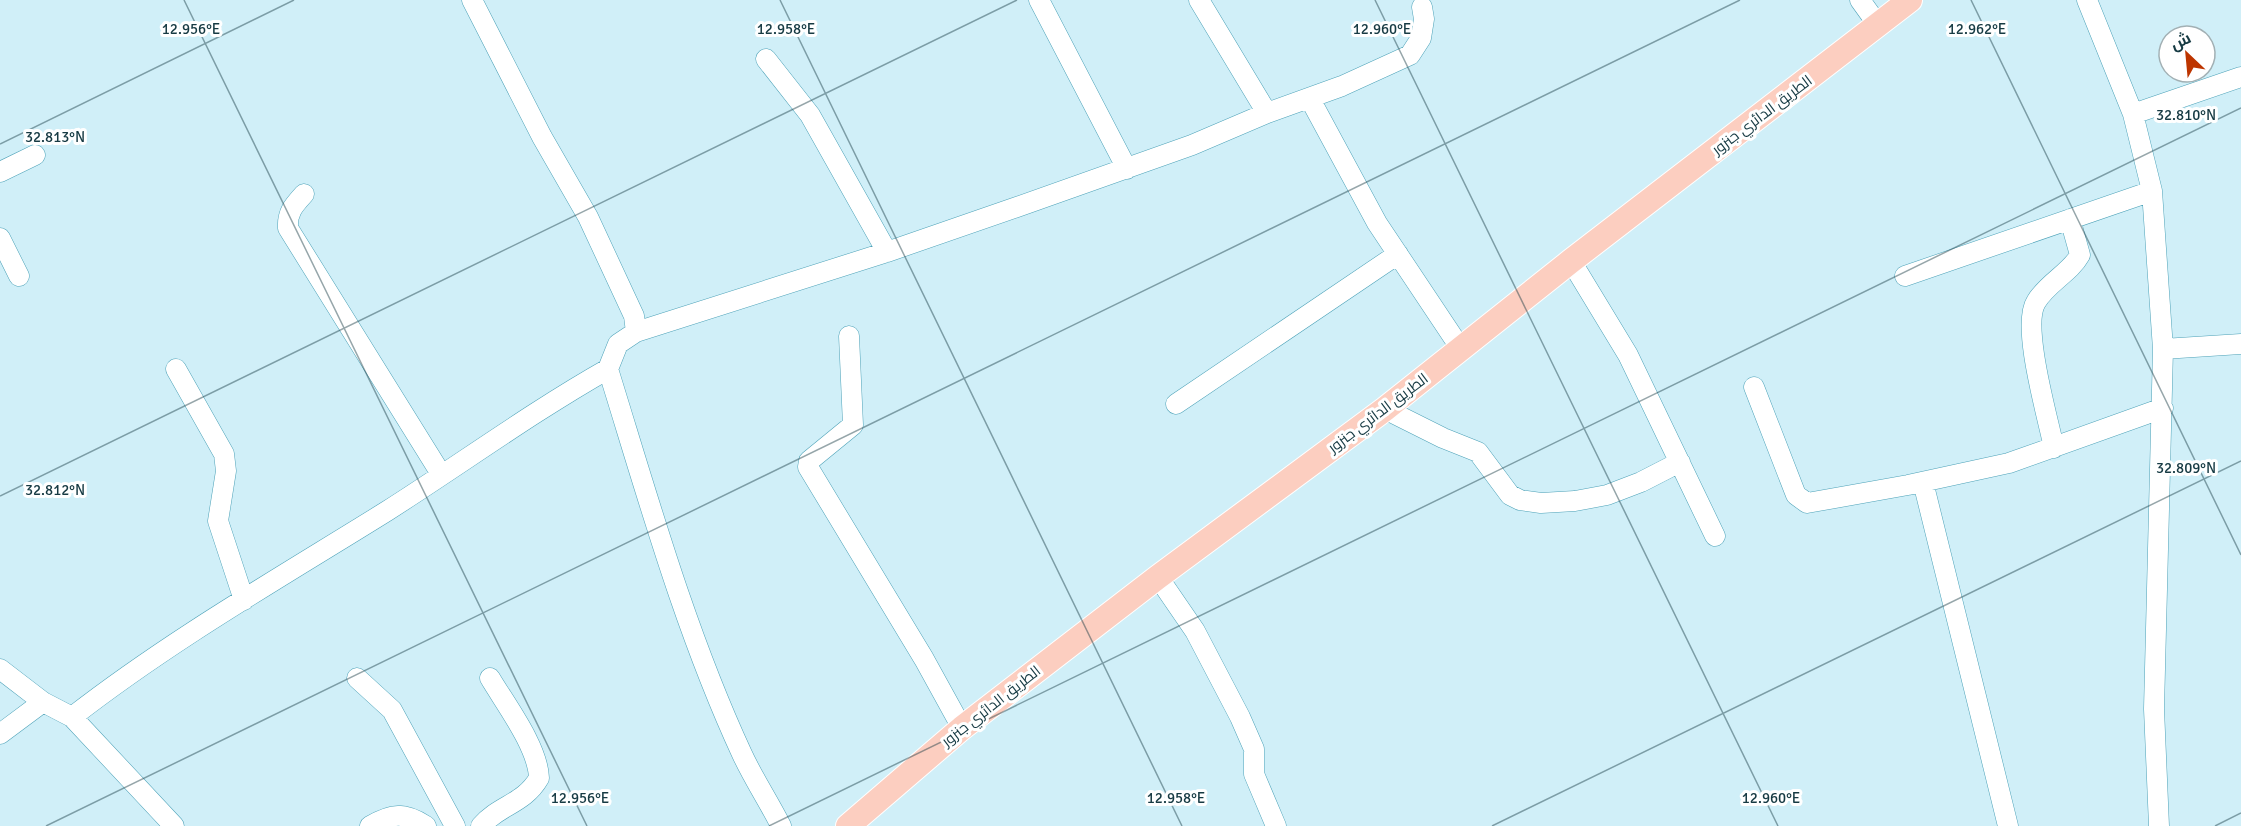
<svg xmlns="http://www.w3.org/2000/svg" width="2241" height="826" viewBox="0 0 2241 826" font-family="Signika,Cairo,sans-serif">
<style>
.lines{fill:none;stroke-linecap:round;stroke-linejoin:round}
.minor-casing{stroke:#4da2b8;stroke-width:21}
.major-casing{stroke:#fff;stroke-width:26}
.minor{stroke:#fff;stroke-width:20}
.major{stroke:#fccec0;stroke-width:24}
.ticks{fill:none;stroke:#163a43;stroke-width:1.5;stroke-opacity:0.45}
.labels{text-anchor:middle;dominant-baseline:central;stroke-width:6;stroke-linejoin:round;paint-order:stroke}
.street-label{font-size:15px;fill:#163a43;stroke:#fff}
.ticks-label{font-size:15px;text-anchor:middle;fill:#163a43;stroke:#fff;stroke-width:6;stroke-linejoin:round;paint-order:stroke}
</style>
<rect width="100%" height="100%" fill="#d0eff8"/>
<g class="lines">
<!-- minor casing -->
<g class="minor-casing">
<path id="minor" d="M472,0l70,137 46,80 46,99 2,16 -18,12 -10,25c40,129 77,262 134,385 11,24 27,48 39,72
M1039,0l88,169
M1199,0l68,113
M1860,0l18,25
M2087,0l46,114 19,77 11,158 -9,360 5,117
M766,59l44,56 77,137
M1310,99l67,124 84,126
M2133,114l108,-37
M0,172l35,-17
M304,194c-10,11 -17,18 -16,34l153,246
M0,238l19,38
M1571,261l57,94 87,181
M1905,276l247,-85
M636,332l251,-80 130,-45 175,-62 75,-32 75,-27 68,-31 11,-17 3,-19 -2,-12
M849,336l4,89 -44,36 -1,6 116,192 38,69
M2163,349l78,-5
M176,369l48,85 2,17 -8,50 26,79
M1754,387l42,108 11,8 101,-18 101,-22 154,-55
M1176,404l222,-150
M1385,409l58,29 35,14 32,43 10,5 21,3 34,-2 32,-6 34,-13 39,-20
M2054,448c-6,-30 -33,-122 -18,-146 11,-19 34,-29 44,-47l-10,-36
M1923,482l85,344
M1158,577l37,54 45,86 14,32v25l22,52
M0,669l43,33 29,15 102,109
M357,678l35,32 63,116
M72,717c99,-77 209,-140 315,-206 74,-47 145,-99 221,-142
M0,734l43,-32
M370,826c22,-13 34,-14 56,0
M481,826c18,-21 43,-22 58,-48 -1,-31 -33,-73 -49,-100"/>
</g>
<!-- major casing -->
<g class="major-casing">
<path id="major" d="M848,826l114,-98 196,-151 227,-168 186,-148 339,-261"/>
</g>
<!-- minor -->
<use href="#minor" class="minor"/>
<!-- major -->
<use href="#major" class="major"/>
</g>
<!-- ticks -->
<path class="ticks" d="M184,0l403,826M780,0l402,826M1375,0l403,826M1971,0l270,555M0,144l294,-144M0,496l1017,-496M46,826l1694,-826M769,826l1472,-718M1492,826l749,-365M2215,826l26,-13"/>
<g class="labels">
<!-- street labels -->
<g class="street-label">
<text transform="translate(1762 115) rotate(-37)">الطريق الدائري جنزور</text>
<text transform="translate(1378 413) rotate(-37)">الطريق الدائري جنزور</text>
<text transform="translate(991 706) rotate(-38)">الطريق الدائري جنزور</text>
</g>
</g>
<g class="ticks-label">
<text x="191" y="34">12.956°E</text>
<text x="1382" y="34">12.960°E</text>
<text x="1977" y="34">12.962°E</text>
<text x="786" y="34">12.958°E</text>
<text x="2186" y="120">32.810°N</text>
<text x="55" y="142">32.813°N</text>
<text x="2186" y="473">32.809°N</text>
<text x="55" y="495">32.812°N</text>
<text x="580" y="803">12.956°E</text>
<text x="1176" y="803">12.958°E</text>
<text x="1771" y="803">12.960°E</text>
</g>
<!-- north arrow -->
<g transform="translate(2187 54) rotate(334)"><circle r="28" fill="#ffffff" stroke="#a2b0b4" stroke-width="1.5"/>
<path d="M0-4.5L10 22L0 15L-10 22Z" fill="#bd3500"/>
<text y="-9" font-size="16" font-weight="bold" text-anchor="middle" fill="#163a43">ش</text>
</g>
</svg>
